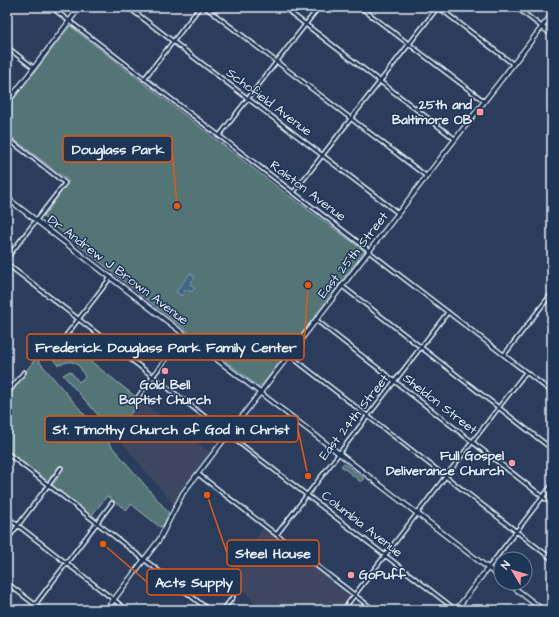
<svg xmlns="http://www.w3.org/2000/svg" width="559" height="617" viewBox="0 0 559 617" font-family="'Architects Daughter',sans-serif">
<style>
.built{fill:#3c4762}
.green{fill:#527576;stroke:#9db3b7}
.water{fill:#416688;stroke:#849eb5}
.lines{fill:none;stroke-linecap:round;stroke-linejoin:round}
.street-casing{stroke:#e8f1f8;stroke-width:5.5}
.secondary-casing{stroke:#e8f1f8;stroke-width:6}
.street{stroke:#1d3557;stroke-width:2.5}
.secondary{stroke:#1d3557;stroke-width:3.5}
.poi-dot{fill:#ff9aa2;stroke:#1d3557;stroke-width:1.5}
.labels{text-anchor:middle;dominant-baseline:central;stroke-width:3;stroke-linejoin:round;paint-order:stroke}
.street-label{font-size:13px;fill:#e8f1f8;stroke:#1d3557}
.poi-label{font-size:13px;font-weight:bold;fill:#e8f1f8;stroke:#1d3557;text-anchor:end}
.leader{fill:none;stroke:#e8590c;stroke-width:1.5}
.callout-dot{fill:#e8590c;stroke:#1d3557;stroke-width:1.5}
.callout{fill:#1d3557;stroke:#e8590c;stroke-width:1.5}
.callout-label{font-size:14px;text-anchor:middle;font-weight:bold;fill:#e8f1f8}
</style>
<rect width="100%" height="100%" fill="#2b3d5c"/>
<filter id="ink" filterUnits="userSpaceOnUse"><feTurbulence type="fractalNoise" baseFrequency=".025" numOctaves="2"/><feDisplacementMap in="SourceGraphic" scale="8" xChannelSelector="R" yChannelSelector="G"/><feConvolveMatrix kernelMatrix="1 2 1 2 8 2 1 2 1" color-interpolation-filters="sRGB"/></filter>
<g filter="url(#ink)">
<!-- built -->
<path class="built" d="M141,401l70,52 -32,41 -5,11 -60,-72z
M264,527l87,68 -12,15h-78l-32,-37z"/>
<!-- green -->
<path class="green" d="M70,26l218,169 77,56 -103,134 -4,1 -84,-65 -131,-104 26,-36 -62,-47v-26z
M60,337l81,64 -27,32 -51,-58 7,-4 9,11 6,-5c-3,-6 -6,-14 -13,-15 -4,-1 -9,2 -14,3l-10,-12z
M36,358l132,154 1,1 -6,13 -3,1 -29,-23 -5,6 -19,-14 -15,19 5,4 -1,1 -44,-34 6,-8 -1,-1 6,-8 -4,-3 -9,12 1,1 -2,2 -2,1 -40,-30v-56z
M344,463l20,15 -3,4 -20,-16z"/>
<!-- water -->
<path class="water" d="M190,273l5,4 -5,7 5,4 -4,4 -5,-3 -5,7 -5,-4z"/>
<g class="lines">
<!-- street casing -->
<g class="street-casing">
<path id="street" d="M51,7l315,241 6,6 180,138
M128,7l270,206
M205,7l221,169
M283,7l172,132
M360,7l124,94
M438,7l75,57
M516,7l26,20
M7,47l27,21
M144,79l56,-72
M219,136l100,-129
M7,138l58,45 -58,75
M293,193l145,-186
M7,264l449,346
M342,286l210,163
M316,320l236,184
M64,338l47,-61
M289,355l263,204
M504,355l48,-62
M7,394l17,-22
M138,397l15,-21 32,-41
M7,453l202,157
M198,474l176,136
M7,517l120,93
M277,534l171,-222
M7,540l54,-72
M488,568l64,-83
M7,583l35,27
M31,610l81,-107
M223,610l10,-13
M343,610l183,-238"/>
</g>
<!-- secondary casing -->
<g class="secondary-casing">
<path id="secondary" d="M542,27l10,8
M7,103l73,-96
M7,198l494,380
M508,583l35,27
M106,610l53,-70 24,-47 273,-355 96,-124
M456,610l32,-42"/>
</g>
<!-- street -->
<use href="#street" class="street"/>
<!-- secondary -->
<use href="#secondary" class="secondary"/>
</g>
</g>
<!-- markers -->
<g class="poi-dot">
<rect x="476" y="108" width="8" height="8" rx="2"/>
<circle cx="165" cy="371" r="4"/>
<circle cx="512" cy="463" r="4"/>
<circle cx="351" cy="575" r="4"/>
</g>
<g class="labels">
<!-- street labels -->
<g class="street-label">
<text transform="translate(269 102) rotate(37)">Schofield Avenue</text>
<text transform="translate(308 191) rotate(37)">Ralston Avenue</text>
<text transform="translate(353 255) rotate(-52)">East 25th Street</text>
<text transform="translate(118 270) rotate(37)">Dr Andrew J Brown Avenue</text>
<text transform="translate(440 404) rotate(38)">Sheldon Street</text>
<text transform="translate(354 417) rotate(-52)">East 24th Street</text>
<text transform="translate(362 524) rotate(38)">Columbia Avenue</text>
</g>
<!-- poi labels -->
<g class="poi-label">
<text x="472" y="105">25th and<tspan x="472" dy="15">Baltimore OB</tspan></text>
<text x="165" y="385" text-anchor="middle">Gold Bell<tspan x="165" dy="15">Baptist Church</tspan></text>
<text x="504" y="456">Full Gospel<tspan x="504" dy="15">Deliverance Church</tspan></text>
<text x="359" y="575" text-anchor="start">GoPuff</text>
</g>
</g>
<!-- callouts -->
<path class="leader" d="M177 206L172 149M308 285L304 347M308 476L298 429M207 495L227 553M103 544L147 582"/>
<g class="callout-dot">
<circle cx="177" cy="206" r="4"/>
<circle cx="308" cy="285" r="4"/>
<circle cx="308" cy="476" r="4"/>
<circle cx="207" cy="495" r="4"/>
<circle cx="103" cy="544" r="4"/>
</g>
<g class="callout">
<rect x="63" y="136" width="109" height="26" rx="4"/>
<rect x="27" y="334" width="277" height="26" rx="4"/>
<rect x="45" y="416" width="253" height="26" rx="4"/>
<rect x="227" y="540" width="92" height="26" rx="4"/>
<rect x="147" y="569" width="94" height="26" rx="4"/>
</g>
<g class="callout-label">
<text x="118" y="154">Douglass Park</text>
<text x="166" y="352">Frederick Douglass Park Family Center</text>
<text x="171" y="434">St. Timothy Church of God in Christ</text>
<text x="273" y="558">Steel House</text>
<text x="194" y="587">Acts Supply</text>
</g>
<!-- margin -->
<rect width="559" height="617" fill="none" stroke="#1d3557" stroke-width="24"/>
<rect x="12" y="12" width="535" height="593" fill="none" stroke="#e8f1f8" stroke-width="1.5" filter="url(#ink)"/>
<!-- north arrow -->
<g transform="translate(513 571) rotate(308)"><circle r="19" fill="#1d3557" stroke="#6e8097"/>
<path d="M0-3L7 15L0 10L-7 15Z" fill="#ff9aa2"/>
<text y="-6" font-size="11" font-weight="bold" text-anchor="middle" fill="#e8f1f8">N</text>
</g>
</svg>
